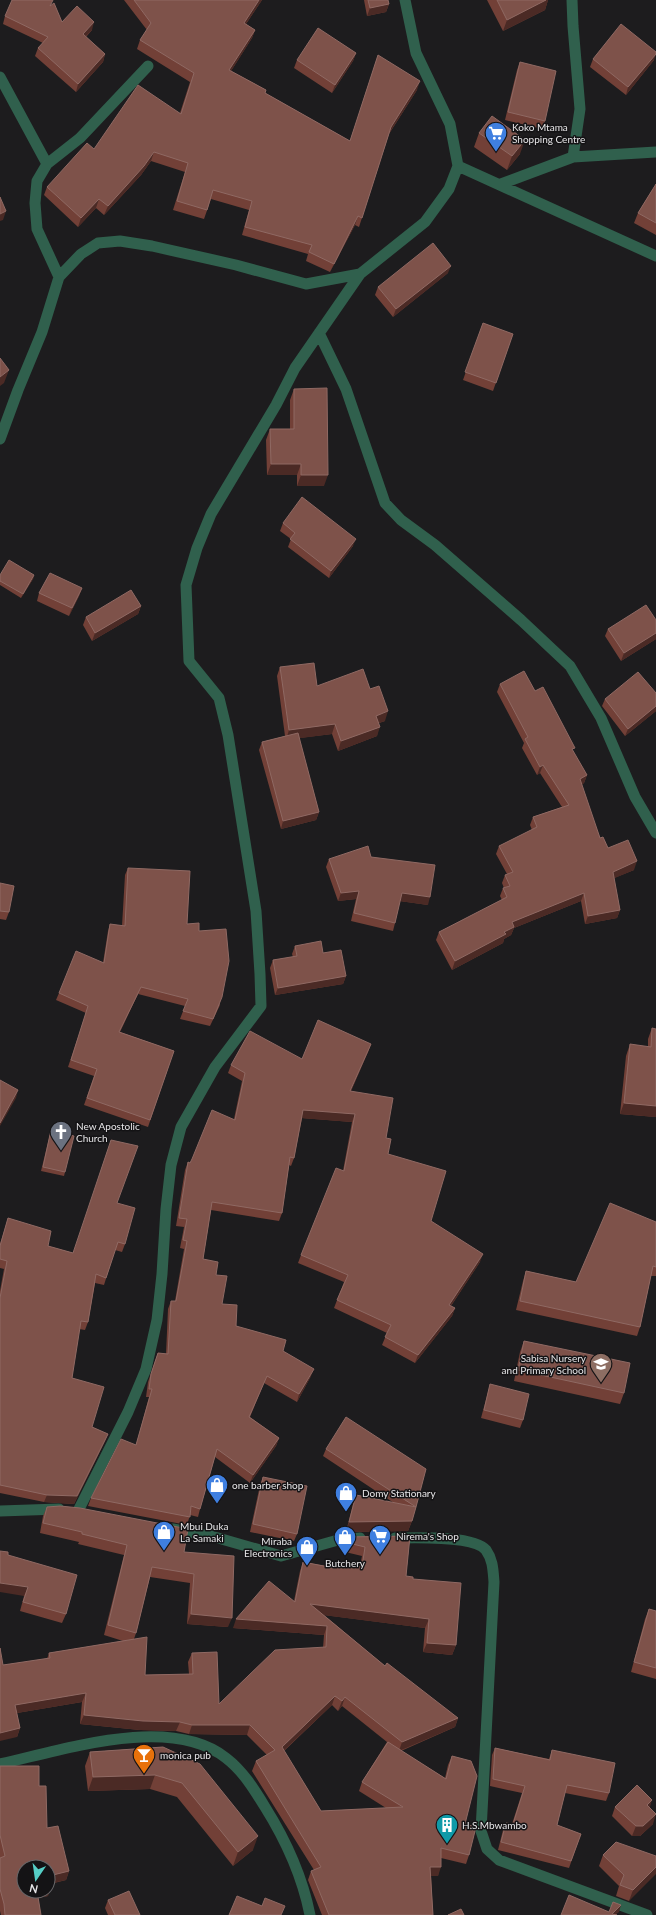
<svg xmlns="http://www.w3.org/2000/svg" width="656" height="1915" viewBox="0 0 656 1915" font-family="Lato,sans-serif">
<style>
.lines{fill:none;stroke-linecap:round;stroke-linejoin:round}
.minor{stroke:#30604d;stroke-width:11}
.wall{fill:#724037;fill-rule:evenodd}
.shaded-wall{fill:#4b2a25}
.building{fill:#7e524a;stroke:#8f6963}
.labels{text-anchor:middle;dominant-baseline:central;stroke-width:3;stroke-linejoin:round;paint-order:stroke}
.poi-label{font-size:10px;fill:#e7e6e8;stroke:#141315;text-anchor:start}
</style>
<rect width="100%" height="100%" fill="#1d1c1e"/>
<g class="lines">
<!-- minor -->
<path class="minor" d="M572,0l1,26 7,83 -7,48
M0,77l47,87
M458,166l198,90
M501,184l72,-27 83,-5
M59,277l-22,-48 -2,-26 2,-22 10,-17 33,-26 68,-72
M319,333l27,56 39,114 16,17 34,25 86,75 49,46 31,52 34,79 21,36
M0,439l18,-49 24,-58 17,-55 22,-23 17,-11 22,-2 32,5 84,19 70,19 54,-10
M0,1511l59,-2
M78,1511l50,-99 18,-43 11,-49 5,-46 4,-65 5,-44 10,-38 34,-60 46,-61 -1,-32 -4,-63 -28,-176 -9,-37 -30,-37 -3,-76 11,-37 14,-34 65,-109 19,-37 65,-94 65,-52 24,-33 9,-23 -8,-42 -34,-71 -11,-53
M173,1529l38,7 70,20 57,-16 22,-2
M395,1538c18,0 79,-3 91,12 7,10 7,20 8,32l-13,249 6,18 12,11 148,55
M0,1764c63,-14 170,-50 226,-6 17,13 28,31 39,49 22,35 37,68 45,108"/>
</g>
<!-- wall -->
<path class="wall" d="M124,0h138l-16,24 9,6 -3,8 -21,33 35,19 -1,3 85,48 28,-86 39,35 -28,44 -30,93 -4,-2 -25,47 -24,-11 2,-7 -66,-19 7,-25 -38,-11 -7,20 -31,-9 12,-38 -34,-11 -10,14 -37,40 -8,-7 -18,19 -34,-32 3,-8 47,-38 86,-36 10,-31 -53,-33 3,-9 7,-10z
M364,0h24l1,4 -3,8 -19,4z
M487,0h61l-3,10 -42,21z
M51,6l11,16 30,8 -6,7 19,17 -2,8 -27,30 -41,-36 3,-8 5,-5 -40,-19 2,-8z
M356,53l-3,8 -21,32 -38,-25 3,-8z
M593,59l61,1 -28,35 -36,-28z
M520,62l25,59 -3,8 -37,-9 12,-50z
M479,133l41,21 -13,16 -33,-23z
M656,184v51l-22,-12 4,-10z
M448,273l-55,44 -18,-22 3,-8z
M483,323l30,11 -20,57 -30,-11z
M294,389l30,97h-27v-11h-30l-1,-35 4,-11h20v-29z
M283,523l70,23 -24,32 -41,-31 3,-8 -11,-8z
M0,575h34l-1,4 -12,19 -21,-13z
M82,588l-3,8 -10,20 -32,-15 2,-8z
M141,606l-3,8 -46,27 -9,-16 3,-8z
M656,620v19l-35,22 -16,-25 3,-7z
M280,667l37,19 53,3 15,32 -6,2 -2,13 -39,15 -6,-17 -33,4 20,74 -3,8 -35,9 -22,-79 3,-8 23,-6 -8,-60z
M500,684l35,7 52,84 -3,8 -3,2 19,53 8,10 26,22 -20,8 6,32 -3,8 -32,6 -4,-23 -67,27 -3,7 -7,4 -1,4 -51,27 -16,-30 3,-8 63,-32 -2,-4 3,-8h1l-2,-5 3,-8 2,-1 -11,-20 3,-8 33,-16 -2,-5 3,-8 29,-10 -22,-34 -3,2 -15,-27 2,-5 -27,-51z
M656,693v18l-31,25 -23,-30 3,-7z
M371,857l57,48 -28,-4 -5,22 -2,8 -42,-10 5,-22 -18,2 -12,-34 3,-8z
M128,868l59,56 12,7 21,74 -10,21 -30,-7 5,-13 -47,-12 -18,38 54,19 -26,76 -64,-22 10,-29 -26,-9 18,-54 -30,-13 3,-7 44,-30 5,-32 2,-7 12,2 3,-51z
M0,883l9,29 -3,8 -6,-1z
M295,946l28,7 23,23 -3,8 -68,11 -5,-27 3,-8 20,-3 -1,-3z
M652,1028l4,89 -36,-3 6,-58 4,-12 18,3v-8z
M371,1044l-3,8 -17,39 35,47 2,16 43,67 49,41 -29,44 4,2 -3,8 -37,47 -33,-18 5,-12 -53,-25 10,-26 -46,-19 3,-8 42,-84 9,-49 -50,-4 -8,40 -3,8 -2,-1 -7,48 -3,8 -68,-11 -8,49 13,16 6,29 14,22 47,25 28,25 -14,26 -33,-19 -14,34 29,21 -3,8 -26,37 -35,-26 -15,52 -2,8 -8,-2 -3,10 -99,-19 3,-8 45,-53 13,-48h-3l2,-15 7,-21 3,-8 8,1 2,-45 3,-8h4l9,-52 -4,-1 4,-21 -8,-1 9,-56 3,-8 2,1 44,-44 8,-38 -14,-8 3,-8 71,-6z
M51,1130l14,42 -1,4 -23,-5z
M117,1203l8,41 -3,8 -7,-2 -11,35 -9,-2 -7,39 -3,8 -6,-1 -7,49 20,49 16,7 -3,7 -31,63 -30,-2 -44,-9v-202l4,-22 -4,-1v-24l8,-26 40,28 25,7z
M656,1222v54h-5l-11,51 -3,9 -121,-26 7,-29 3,-10 50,11z
M524,1341l100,52 -4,11 -106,-23 6,-29z
M490,1384l33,36 -3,8 -39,-10 7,-26z
M326,1449l100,20 -14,52 -4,10 -62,1 7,-28 3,-9 38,8 -71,-47z
M263,1477l34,57 -3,7 -44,-9 10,-47z
M47,1507l137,45 44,75 -41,-3 3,-41 -40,-6 -14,56 -2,6 11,36 44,-1 -1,-12 4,-9 27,51 104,-56 1,-13 -91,-7 61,-27 6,-30 3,-9 30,5 1,-3 26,2 2,-10 -21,-5 4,-14 65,-1 -4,40 7,3 43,66 -4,10 -29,-3 2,-24 -101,-13 61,51 73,52 -3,9 -54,24 44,27 3,-13 4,-9 13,68 4,31 -3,9 -25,-6 -3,18h-7l2,39h-111l-14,-35 3,-9 3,-1 -62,-99 4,-10 11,-6 -20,-20 -58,-1 -13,-3 -36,-1 -60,-6 2,-22 -65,11 3,15 -3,9 -14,-72 44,-6 2,-6 74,-12 -19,-6 20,-80 -46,-11 1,-2 -39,-9 3,-17zM332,1705l6,6 4,-5 45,36 -25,40 -3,9 27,17 -65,3 -37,-60z
M8,1555l58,59 -4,9 -42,-12 4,-15z
M649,1609l7,2v68l-25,-7 14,-53z
M163,1747l90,103 -20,16 -56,-69 -27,-8 -62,2 -3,-25 5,-14z
M495,1748l54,11 3,-9 57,43 -3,8 -41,-8 -8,32 24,9 -12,34 -71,-18 5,-20 3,-7 6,1 10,-31 -32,-7 2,-31z
M0,1766l39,20 8,42 22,43 -3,9 -16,4 -2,12 -10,2 3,17h-40l-1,-4z
M615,1807h35l3,17 -13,12h-8l-20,-20z
M603,1855l53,1 -27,45 -13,-5 3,-10 -20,-20z
M108,1900l32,15h-32l-3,-7z"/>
<!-- shaded-wall -->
<path class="shaded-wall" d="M259,0h3l-21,31 3,-8z
M546,0h2l-3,10 -42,21 4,-11z
M389,4l-3,8 -19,4 3,-8z
M94,22l-2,8 -12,12 3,-8z
M255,30l-3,8 -26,41 3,-9z
M356,53l-3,8 -21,32 3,-8z
M105,54l-2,8 -27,30 2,-8z
M656,54l-2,6 -28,35 2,-8z
M420,81l-3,9 -29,45 3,-8z
M525,140l-5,14 -13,16 5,-14z
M154,152l-3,9 -10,14 -37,40 4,-9z
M99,199l-3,9 -18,19 3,-9z
M6,211l-3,9 -3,1v-7z
M358,216l-3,9 -25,47z
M451,266l-3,7 -55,44 3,-8z
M9,370l-5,13 -4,3v-9z
M271,464h30l-4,11h-30z
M301,475h27l-4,11h-27z
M356,539l-3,7 -24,32 2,-7z
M34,575l-1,4 -12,19 2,-4z
M82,588l-3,8 -10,20 3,-8z
M141,606l-3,8 -46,27 3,-8z
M656,633v6l-35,22 3,-8z
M656,706v5l-31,25 3,-7z
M388,711l-3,10 -12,4 3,-9z
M335,724l-3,10 -46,6 3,-10z
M380,727l-3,9 -39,15 3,-10z
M543,765l-3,8 -3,2 3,-8z
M587,775l-3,8 -7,5 3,-9z
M319,812l-3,8 -35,9 2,-8z
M637,861l-3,9 -24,10 3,-8z
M359,891l-3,8 -18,2 3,-8z
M402,893l28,4 -2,8 -29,-4z
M584,893l-3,8 -67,27 -3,7 -7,4 -1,4 -51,27 3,-9 49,-29 8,-10z
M620,910l-3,8 -32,6 3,-8z
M346,976l-3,8 -68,11 3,-7z
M141,987l-3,7 -22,45 3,-7z
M371,1044l-3,8 -20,46 2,-7z
M18,1090l-2,8 -16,28v-3z
M624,1103l32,3v11l-36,-3z
M303,1110l52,4 -3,8 -52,-4z
M483,1254l-3,8 -34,51 3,-8z
M455,1308l-3,8 -37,47 3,-8z
M314,1369l-3,7 -14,26 2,-8z
M108,1434l-3,7 -31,63 -30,-2 3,-7z
M279,1438l-3,8 -26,37 3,-8z
M412,1521l-4,10 -62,1 3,-10z
M0,1583l28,4 -4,9 -24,-4z
M310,1604l119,15 -4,9 -118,-15z
M191,1614l41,4 -4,9 -41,-3z
M236,1619l91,7 -3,9 -91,-7z
M427,1643l29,2 -4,10 -29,-3z
M86,1693l-4,9 -71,12 4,-9z
M335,1696l-3,9 -54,51 4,-9z
M345,1697l-3,9 -4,5 4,-10z
M84,1715l96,7 -4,9 -36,-1 -60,-6z
M458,1718l-3,9 -56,24 3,-9z
M192,1725h58l-3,10 -58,-1z
M20,1728l-3,9 -17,4v-8z
M155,1775l-5,14 -62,2 5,-14z
M652,1800l-3,10 -2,-5z
M656,1814l-3,10 -13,12h-8l4,-10z
M258,1836l-5,14 -20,16 5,-14z
M430,1867h11l-3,9h-11z
M656,1867v7l-27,27 4,-11z
M69,1871l-3,9 -18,4 1,-8z
M51,1887l-3,9 -15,3 3,-8h12v-3z
M621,1905l-2,7 -4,3 -3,-1z"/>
<!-- building -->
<path class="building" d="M12,0h41l-3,6 4,-3 8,19 15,-16 17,16 -11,12 22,20 -27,30 -40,-36 10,-11 -43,-21z
M134,0h125l-15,23 11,7 -26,40 37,20 -1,3 85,48 28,-86 42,26 -29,46 -29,91 -4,-2 -24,48 -25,-12 3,-7 -67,-18 7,-26 -39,-11 -6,20 -30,-9 11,-38 -34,-11 -10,14 -36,40 -9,-7 -18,19 -34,-31 40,-44 7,6 44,-64 43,29 13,-41 -54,-33 11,-17z
M368,0h20l1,4 -19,4z
M497,0h49l-39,20z
M621,24l35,28v2l-28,33 -35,-28z
M318,28l38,25 -21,32 -38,-25z
M520,62l36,9 -11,50 -37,-9z
M492,116l33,24 -13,16 -33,-23z
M656,184v39l-18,-10z
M0,197l6,14 -6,3z
M433,243l18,23 -55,43 -18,-22z
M483,323l30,11 -17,49 -31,-11z
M0,358l9,12 -9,7z
M327,388l1,87h-27v-11h-30l-1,-35h24v-40z
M302,497l54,42 -25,32 -41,-32 5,-6 -12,-10z
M9,560l25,15 -11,19 -23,-13v-6z
M50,573l32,15 -10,20 -33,-15z
M131,590l10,16 -46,27 -9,-16z
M646,605l10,15v13l-32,20 -16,-24z
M314,663l3,23 46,-17 7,20 9,-3 9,25 -12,5 4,11 -39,14 -6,-17 -46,6 -9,-63z
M524,671l11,20 8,-4 32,61 -3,1 15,26 -7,4 20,59 3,-1 5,11 20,-8 9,21 -24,11 7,38 -32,6 -4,-23 -72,29 2,5 -10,5 2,2 -51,27 -16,-29 68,-35 -4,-9 7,-2 -5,-11 8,-3 -14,-26 38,-19 -4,-10 36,-12 -26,-40 -3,2 -15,-28 3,-2 -28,-53z
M638,672l18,21v13l-28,23 -23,-30z
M298,733l21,79 -36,9 -21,-79z
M368,846l3,11 64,8 -5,32 -28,-4 -7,30 -41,-10 5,-22 -18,2 -12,-34z
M128,868l62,3 -3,53 12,-1v8l27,-2 3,32 -7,36 -9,22 -30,-8 5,-12 -47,-12 -22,45 55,19 -24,69 -63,-22 10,-29 -26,-9 17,-54 -29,-13 17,-42 28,12 6,-39 15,2z
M0,883l14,3 -5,26 -9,-1z
M321,941l2,12 18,-3 5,26 -68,12 -5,-28 24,-4 -2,-10z
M318,1020l53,24 -21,47 43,7 -7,40 5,1 -3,15 58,17 -15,50 52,33 -34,51 6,3 -37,47 -33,-18 6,-12 -54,-25 11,-25 -47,-20 35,-87 8,3 11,-57 -52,-4 -9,48 -4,-1 -8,56 -70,-11 -9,57 15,3 -2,13 11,1 -5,28 15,1 -1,21 50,14 -3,11 31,18 -15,25 -32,-18 -18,41 30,21 -26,37 -36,-26 -17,60 -9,-3 -1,11 -99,-19 30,-59 15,6 16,-56h-3l2,-15 7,-21 10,1 3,-53h5l11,-60 -4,-1 4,-21 -8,-1 9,-56 2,1 2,-4 20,-49 23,10 10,-47 -14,-8 19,-34 52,28z
M652,1028l4,1v77l-32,-3 6,-59 21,3z
M0,1080l18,10 -18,33z
M51,1130l23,6 -9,36 -22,-5z
M111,1140l27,6 -21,57 18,5 -10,36 -7,-2 -12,36 -10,-4 -8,48 -7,-1 -9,57 32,9 -12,40 16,7 -31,62 -30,-1 -47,-10v-187l7,-37 -7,-2v-13l8,-28 43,13 -3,15 25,7z
M610,1203l46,19v45l-3,-1 -13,61 -120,-26 6,-30 50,11z
M524,1341l106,22 -6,30 -106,-23z
M490,1384l39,10 -6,26 -39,-10z
M346,1417l80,52 -10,38 -90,-58z
M263,1477l44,9 -10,48 -44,-10z
M356,1495l60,12 -4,14 -63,1z
M60,1506l20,2 108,21 -4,23 50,4 -2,62 -41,-4 3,-40 -42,-7 -16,66 -28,-8 19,-80 -45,-11v-2l-39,-9 4,-16z
M410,1536l-4,40 7,1v2l48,4 -5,62 -29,-2 2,-24 -119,-15 75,62 2,-3 71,55 -56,24 -57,-45 -3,4 -7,-5 -53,51 39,64 82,-4 -41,-25 26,-40 58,37 6,-23 19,5 6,15 -12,48 11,3 -7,28 -28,-7v19h-11l3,48h-104l-18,-44 10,-4 -65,-106 19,-11 -25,-25h-58l-12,-3 -37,-1 -59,-6 2,-22 -71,12 5,23 -20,5v-85l3,17 47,-7 -1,-5 98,-16 -2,38 48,-1 -1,-21 25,-1 2,52 56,-54 51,-3 1,-21 -91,-7 33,-38 26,21 8,-40 31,6v-4l28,3 3,-20 -21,-5 1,-5z
M0,1551l8,1v3l69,20 -11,39 -43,-12 5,-15 -28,-4z
M649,1609l7,2v57l-22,-6z
M163,1747l37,17 58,72 -20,16 -56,-69 -27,-8 -62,2 -3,-25z
M495,1748l55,12 2,-10 63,13 -6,30 -42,-8 -10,40 24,9 -10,27 -70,-19 5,-19 7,1 12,-38 -32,-7z
M0,1766h39v20h7l1,42 11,-2 11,45 -20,5 2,11 -3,1v-21h-24v24h13l4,24h-36l-1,-11 -4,-15v-31l5,-2 -5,-21z
M637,1785l15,15 -5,5 9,9 -13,12h-7l-21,-19z
M616,1842l40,14v11l-23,23 -13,-5 4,-10 -21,-20z
M129,1891l11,24h-25l-7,-15z
M569,1895l40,17 4,-10 8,3 -9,9 5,1h-56z
M237,1896l25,10 3,-8 20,8 -4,9h-52z
M461,1909l3,6h-16z"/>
<!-- icons -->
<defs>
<g id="supermarket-pin" transform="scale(1.15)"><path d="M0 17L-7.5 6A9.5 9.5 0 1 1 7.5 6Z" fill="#3f7fe0" stroke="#141315"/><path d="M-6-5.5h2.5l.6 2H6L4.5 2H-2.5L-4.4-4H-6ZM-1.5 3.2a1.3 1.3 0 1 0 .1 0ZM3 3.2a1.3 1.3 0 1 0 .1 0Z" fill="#fff"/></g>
<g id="church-pin" transform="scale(1.15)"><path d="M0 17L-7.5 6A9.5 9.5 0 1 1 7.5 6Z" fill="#6b7280" stroke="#141315"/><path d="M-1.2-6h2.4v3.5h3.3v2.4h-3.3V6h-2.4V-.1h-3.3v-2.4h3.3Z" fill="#fff"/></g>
<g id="school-pin" transform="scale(1.15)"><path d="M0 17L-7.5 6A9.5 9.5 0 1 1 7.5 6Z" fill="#8d6e63" stroke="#141315"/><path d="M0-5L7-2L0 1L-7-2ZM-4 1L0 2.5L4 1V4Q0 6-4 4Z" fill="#fff"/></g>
<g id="shop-pin" transform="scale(1.15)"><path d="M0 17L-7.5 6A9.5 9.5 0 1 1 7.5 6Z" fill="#3f7fe0" stroke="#141315"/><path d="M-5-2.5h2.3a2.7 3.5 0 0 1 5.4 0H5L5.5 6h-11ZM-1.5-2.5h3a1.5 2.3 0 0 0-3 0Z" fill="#fff"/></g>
<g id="bar-pin" transform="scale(1.15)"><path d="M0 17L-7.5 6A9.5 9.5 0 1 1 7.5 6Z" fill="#e8710a" stroke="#141315"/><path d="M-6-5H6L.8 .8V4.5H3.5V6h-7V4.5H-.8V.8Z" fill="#fff"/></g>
<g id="building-pin" transform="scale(1.15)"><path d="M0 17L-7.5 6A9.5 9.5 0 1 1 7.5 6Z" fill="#0f9aa8" stroke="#141315"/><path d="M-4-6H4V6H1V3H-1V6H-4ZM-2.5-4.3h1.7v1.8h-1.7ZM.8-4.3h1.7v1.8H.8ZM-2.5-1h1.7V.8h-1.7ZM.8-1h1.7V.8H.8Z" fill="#fff"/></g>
</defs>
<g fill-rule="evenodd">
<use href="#supermarket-pin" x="496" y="133"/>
<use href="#church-pin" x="61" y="1132"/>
<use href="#school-pin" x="601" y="1364"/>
<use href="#shop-pin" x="217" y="1485"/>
<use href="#shop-pin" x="346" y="1493"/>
<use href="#shop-pin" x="164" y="1532"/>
<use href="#supermarket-pin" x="380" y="1536"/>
<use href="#shop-pin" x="345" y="1537"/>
<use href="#shop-pin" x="307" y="1547"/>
<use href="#bar-pin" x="144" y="1755"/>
<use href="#building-pin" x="447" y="1825"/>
</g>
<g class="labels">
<!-- poi labels -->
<g class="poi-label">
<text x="512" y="127">Koko Mtama<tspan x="512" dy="12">Shopping Centre</tspan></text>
<text x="76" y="1126">New Apostolic<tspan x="76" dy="12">Church</tspan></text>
<text x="586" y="1358" text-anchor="end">Sabisa Nursery<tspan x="586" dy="12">and Primary School</tspan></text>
<text x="232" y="1485">one barber shop</text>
<text x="362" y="1493">Domy Stationary</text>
<text x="180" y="1526">Mbui Duka<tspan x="180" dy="12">La Samaki</tspan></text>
<text x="396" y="1536">Nirema's Shop</text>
<text x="292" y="1541" text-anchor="end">Miraba<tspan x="292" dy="12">Electronics</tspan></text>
<text x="345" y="1563" text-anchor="middle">Butchery</text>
<text x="160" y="1755">monica pub</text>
<text x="462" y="1825">H.S.Mbwambo</text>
</g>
</g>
<!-- north arrow -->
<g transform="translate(36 1879) rotate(193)"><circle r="19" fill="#141315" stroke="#686769"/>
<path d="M0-3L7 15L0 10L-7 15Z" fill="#55cec6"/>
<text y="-6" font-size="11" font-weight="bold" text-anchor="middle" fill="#e7e6e8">N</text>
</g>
</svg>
